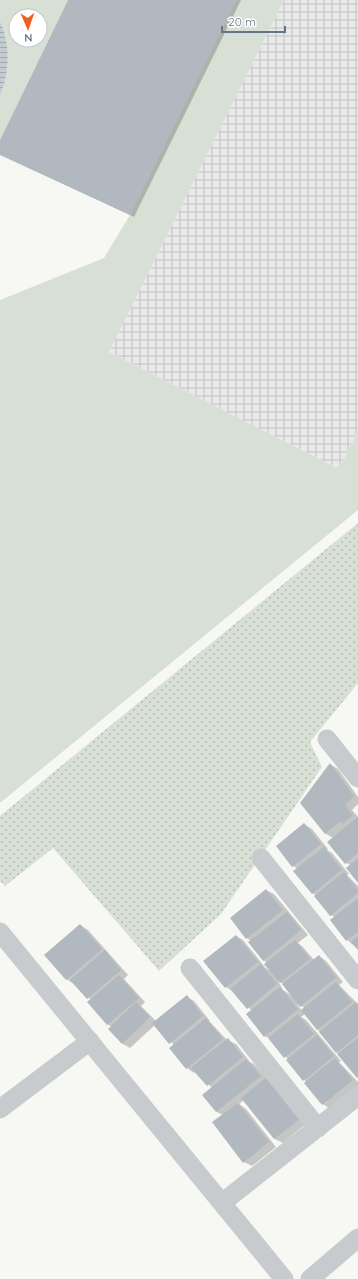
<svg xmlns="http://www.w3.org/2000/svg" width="358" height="1279" viewBox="0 0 358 1279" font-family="Quicksand,sans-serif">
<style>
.industrial{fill:url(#industrial-grid)}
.grass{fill:#d8e0d5;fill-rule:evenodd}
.park{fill:url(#park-dots)}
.water{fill:url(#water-rules)}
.shadow{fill:#0003;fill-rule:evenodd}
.building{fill:#b2b8bf}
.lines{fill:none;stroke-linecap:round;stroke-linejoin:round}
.street{stroke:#c7cbce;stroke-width:19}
</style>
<defs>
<pattern id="industrial-grid" width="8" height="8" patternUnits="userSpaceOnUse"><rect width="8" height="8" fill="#e8e9e8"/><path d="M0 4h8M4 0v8" fill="none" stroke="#c0c1c2"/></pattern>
<pattern id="park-dots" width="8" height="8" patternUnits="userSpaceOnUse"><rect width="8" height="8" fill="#d8e0d5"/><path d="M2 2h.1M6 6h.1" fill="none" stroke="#b3bab2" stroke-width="1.8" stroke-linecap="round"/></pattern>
<pattern id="water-rules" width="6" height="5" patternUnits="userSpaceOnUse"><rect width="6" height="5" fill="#c3ccd2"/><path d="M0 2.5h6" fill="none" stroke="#a2aab0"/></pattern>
</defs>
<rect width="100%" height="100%" fill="#f7f8f4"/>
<!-- industrial -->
<path class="industrial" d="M284,0h74v431l-19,38 -230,-117z"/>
<!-- grass -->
<path class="grass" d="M0,0h68l-68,140zM16,16h24v24h-24z
M236,0h48l-175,352 230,117 19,-38v79l-358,293v-503l104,-42 26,-43z"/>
<!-- park -->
<path class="park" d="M358,523v160l-48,59 12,25 -101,147 -62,57 -106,-123 -48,38 -5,-5v-65z"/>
<!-- water -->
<path class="water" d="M0,22c10,19 10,52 0,72z"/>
<!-- shadow -->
<path class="shadow" d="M69,0h172l-107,217 -134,-63v-12z
M330,764l8,5 20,28v7l-6,6 6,7v64l-8,-16 -4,-2 -13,-25 -7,-4 -25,-31z
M304,824l8,5 16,20 -1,1 5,3 17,21 -2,1 11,11v63l-11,-9 -16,-20 4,-3 -5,-2 -14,-20 -4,-2 -14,-24 -5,-3 -16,-20z
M266,890l8,4 34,41 -10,8 4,3 12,14 5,-4 7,5 17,21 -4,3 19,19v74l-53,-64 -4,3 5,3 18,21 17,20 -2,1 19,20v4l-28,23 -7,-5 -35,-45 -18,-20 -5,-3 -13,-25 -18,-19 -8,-5 -21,-26 31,-25 7,4 21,26 4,-3 -5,-3 -12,-19 -4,-3 -16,-20zM266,965l5,6 -7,-4zM278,981l5,3 8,11 -8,-5zM297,1004l8,4 -3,3z
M80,925l8,5 40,45 -4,4 21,23 -4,4 15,15 31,-24 7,4 16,20h-1l18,19 9,4 14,18 4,2 53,59 -24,20 -8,-4 -31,-39 -5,4 7,5 30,38 -24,19 -8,-4 -21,-47 -6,-3 -14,-17 9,-7 -16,-17 -2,2 -7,-5 -13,-23 -19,-20 -25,23 -7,-4 -14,-15 3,-2 -5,-3 -16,-24 -17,-16 -8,-5z"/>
<!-- building -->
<path class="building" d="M68,0h168l-106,215 -130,-60v-15z
M330,763l24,33 -9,9 8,10 -10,9 -2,-3 -16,13 -25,-31z
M358,817v36l-13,11 -18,-22z
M304,823l17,21 -29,23 -16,-21z
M324,847l18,23 -30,24 -19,-23z
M358,858v25l-12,-15z
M344,872l14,18v3l-28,23 -16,-20z
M266,889l17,21 -37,29 -16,-21z
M358,898v34l-12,9 -16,-21z
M287,912l14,18 -38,31 -15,-19z
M80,924l22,25 -36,31 -22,-25z
M236,935l22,27 -33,26 -22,-27z
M358,936v14l-7,-8z
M295,940l15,19 -30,24 -16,-19z
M105,950l16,20 -34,29 -17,-19z
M319,955l17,22 -36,30 -18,-23z
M261,964l16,20 -30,25 -17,-20z
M119,975l20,23 -32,27 -20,-23z
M336,982l16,20 -35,28 -16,-20z
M280,987l18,22 -34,28 -18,-23z
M187,995l16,21 -34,28 -17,-21z
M136,1002l14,15 -28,27 -14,-15z
M356,1002l2,2v31l-22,18 -17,-21z
M298,1014l16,20 -30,24 -16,-20z
M206,1018l17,21 -37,30 -17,-21z
M317,1035l17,21 -31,25 -17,-21z
M228,1038l15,19 -36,29 -16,-18z
M358,1038v39l-1,1 -20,-24z
M335,1058l18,22 -31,25 -18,-22z
M246,1059l15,17 -45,36 -14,-17z
M267,1077l33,42 -26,20 -33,-41z
M238,1103l31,39 -26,21 -31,-41z"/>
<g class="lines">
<!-- street -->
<path class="street" d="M327,739l31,39
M261,858l97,122
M0,932l284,347
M190,968l128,160
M0,1109l90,-68
M223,1202l135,-106
M310,1279l48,-41"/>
</g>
<!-- north arrow -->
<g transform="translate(28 28) rotate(178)"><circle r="19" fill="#ffffff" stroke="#c1c8cf"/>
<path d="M0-3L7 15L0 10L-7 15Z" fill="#ec611f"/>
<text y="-6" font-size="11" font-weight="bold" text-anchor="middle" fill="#657587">N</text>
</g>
<!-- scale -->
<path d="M222 26v6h63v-6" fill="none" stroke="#657587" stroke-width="2"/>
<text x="228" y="26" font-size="12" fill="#657587" stroke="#ffffff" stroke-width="3" paint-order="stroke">20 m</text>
</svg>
